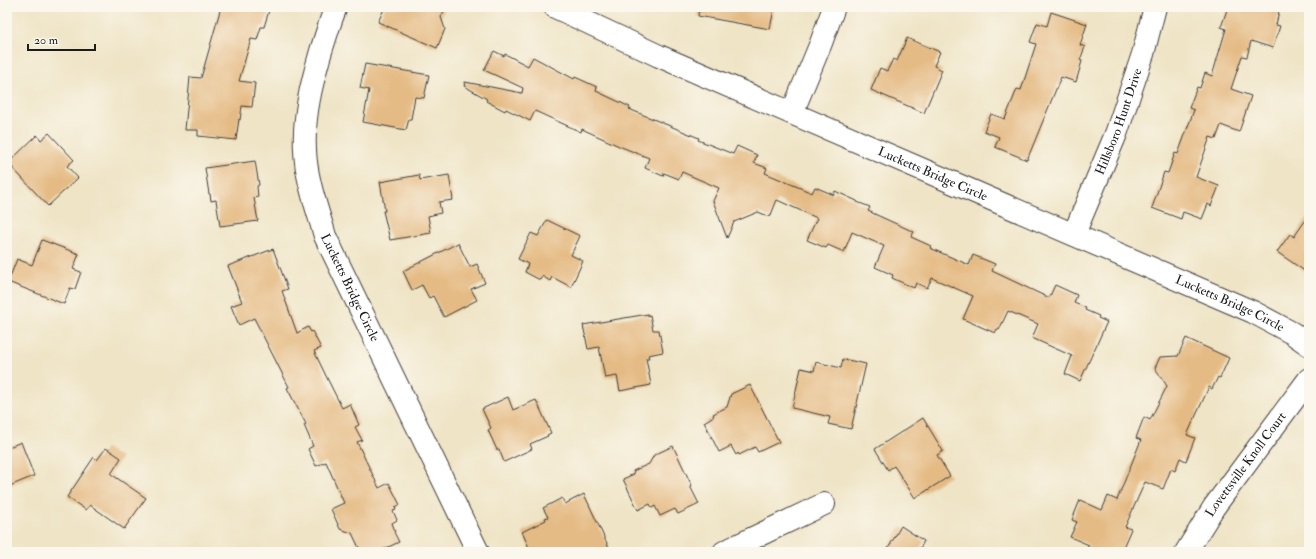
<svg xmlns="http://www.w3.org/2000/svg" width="1316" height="559" viewBox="0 0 1316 559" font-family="'IM FELL Double Pica',serif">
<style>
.building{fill:#e5bb85}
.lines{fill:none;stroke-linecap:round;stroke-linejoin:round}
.minor-casing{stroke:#3c3a36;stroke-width:24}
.minor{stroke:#fff;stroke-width:22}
.labels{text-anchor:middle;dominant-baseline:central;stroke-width:3;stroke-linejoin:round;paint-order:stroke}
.street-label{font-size:13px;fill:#1c1c1c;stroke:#fbf7ec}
</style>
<rect width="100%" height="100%" fill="#fbf7ec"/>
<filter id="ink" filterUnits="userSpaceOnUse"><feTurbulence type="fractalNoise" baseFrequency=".025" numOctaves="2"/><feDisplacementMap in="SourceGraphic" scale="8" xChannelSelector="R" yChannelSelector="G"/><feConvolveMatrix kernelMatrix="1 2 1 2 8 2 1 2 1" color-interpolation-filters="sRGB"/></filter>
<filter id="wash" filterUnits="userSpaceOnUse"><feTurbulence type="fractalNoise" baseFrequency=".012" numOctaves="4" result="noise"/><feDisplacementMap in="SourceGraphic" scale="16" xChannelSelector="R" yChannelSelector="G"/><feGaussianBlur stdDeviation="0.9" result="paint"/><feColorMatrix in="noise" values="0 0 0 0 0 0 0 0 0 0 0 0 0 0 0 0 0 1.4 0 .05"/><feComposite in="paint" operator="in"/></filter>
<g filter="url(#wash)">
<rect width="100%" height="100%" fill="#efe4c6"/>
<g id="blocks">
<!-- building -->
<path class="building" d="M221,7h49l-6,20h-3l-4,13 -6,-1 -12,42 16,2 -3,24 -10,-1 -2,14 -1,-1 -3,21 -38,-4v-6h-13l5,-53 11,1z
M385,7h61l-5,10 4,12 -8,19 -59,-26z
M699,7h64l11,2 -4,20 -72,-13z
M1228,7h39l12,4 -3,14 4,1 -7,22 -22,-7 -4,16 -5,-1 -11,33 20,7 -12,36 -18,-7 -5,14 -6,-2 -14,40 23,9 -8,20 -3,-2 -6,15 -19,-7 -2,7 -29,-11 12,-36 4,1 7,-20 3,1 16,-44 -5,-2 8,-21 3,1 5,-15 7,3 14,-47 -5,-2z
M1051,12l36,12 -7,21 5,2 -5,13 2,1 -6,21 -15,-5 -34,83 -32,-13 4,-10 -15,-6 7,-17 14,5 12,-30 4,1 15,-46 -6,-2 7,-19 10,3z
M907,38l33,14 -6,14 8,4 -18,43 -53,-23 9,-22 7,3 6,-12 4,2z
M494,51l10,5 1,-2 23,12 5,-9 41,22 1,-2 22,10 -1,4 34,16 -1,2 70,29 -1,2 35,14 4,-8 20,9 -3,8 13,5 -2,5 47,20 3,-6 19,8 1,-4 22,10v1l13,5 -2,4 46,21 -3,5 20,9 -1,2 39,17 4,-10 22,9 -3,7 57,27 6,-13 22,10 -3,8 12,5 -1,2 14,6 -1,2 9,4 -27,59 -15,-7 7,-18 -40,-18 6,-14 -30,-13 -9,19 -2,-1 -2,4 -32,-14 10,-23 -41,-18 -5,10 -11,-5 -2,5 -22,-10 1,-3 -18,-8 9,-21 -32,-14 -8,20 -16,-7 -2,3 -19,-8 10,-22 -40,-18 -7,17 -12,-5 -24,10 -7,16 -14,-37 6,-13 -37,-16 -3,7 -15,-6 -1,3 -18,-8 4,-10 -30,-12 -37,-17 -1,3 -46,-21 -5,10 -24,-12 -1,2 -19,-10 1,-2 -23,-13 1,-4 57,11 1,-5 -39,-18z
M365,64l64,11 -5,23 -9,-1 -4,22h-2l-3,11 -43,-8 6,-32 -9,-2z
M49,133l25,27 -7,6 11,12 -30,28 -40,-43 29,-28 4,5z
M255,161l4,24 -2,1 1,11 -4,1 4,23 -38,5 -4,-26 -5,1 -1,-7h-1l-4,-26z
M419,175l1,5 29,-5 4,25 -14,2 2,11 -13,3 3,17 -41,7 -7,-29h2l-5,-29z
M1309,215v59l-32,-22 13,-18 4,3z
M547,220l33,16 -9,19 12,6 -12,26 -19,-10 -2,4 -8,-5 -2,4 -15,-8 3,-8 -10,-5 13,-26 7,3z
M42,240l37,14 -6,15 8,3 -6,17 -5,-1 -6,16 -56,-22 9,-23 15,6z
M458,243l12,24 7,-3 8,19 -14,6 6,11 -33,17 -11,-21 -4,2 -7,-13 -10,5 -9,-19z
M273,249l15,40 -6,2 15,42 11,-6 3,5 1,-1 9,17 -7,3 13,27 15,30 8,-4 9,21 -4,2 7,13 -5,2 22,46 10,-5 11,22 -5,2 1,3 -3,1 4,9 -5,3 3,8 -1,1 5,10 -21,10h-17l-9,-19 -12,-4 -9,-20 13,-6 -18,-41 -10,4 -8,-17 5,-3 -9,-21 2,-1 -19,-36 2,-1 -35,-69 -15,7 -8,-19 11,-4 -14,-36z
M648,314v2l2,-1 3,15h6l4,22 -15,3 1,3h-3l5,27 -31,6 -3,-15 -12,2 -6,-31 -11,2 -5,-24z
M1186,338l43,20 -9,20 -2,-1 -6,12 -3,-2 -22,48 8,3 -9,23 -6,-3 -5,13 -4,-2 -8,20 -18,-7 -20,45 6,2 -10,23h-36l4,-7 -19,-8 7,-15 -5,-2 8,-20 22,10 6,-14 9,4 24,-60 -5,-2 8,-21 6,3 17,-34 -12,-18 5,-11 18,-1z
M843,359l23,5 -15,65 -23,-5 2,-7 -38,-9 9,-40 13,3 2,-9 25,6z
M750,385l29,57 -21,10 -3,-5 -16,8 -1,-2 -2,2 -5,-9 -12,6 -15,-30 10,-6 -1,-2 14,-7 4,-13z
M508,397l5,13 23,-10 15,33 -4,2 1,1 -18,8 2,5 -28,13 -5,-13 -2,1 -9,-20 3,-2 -9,-19z
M923,418l20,33 -6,4 13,21 -35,22 -21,-32 -6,4 -13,-21z
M21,442l13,34 -27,11v-39z
M673,446l19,40h-2l9,18 -21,10 -3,-5 -15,7 -5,-10 -3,2 -2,-4 -12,6 -15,-31 11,-5 -1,-3 16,-7 5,-9z
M106,448l15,10 -10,16 35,24 -22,31 -34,-24 -4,5 -19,-13 27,-40 3,3z
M584,494l27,58h-80l-9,-20 24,-12 -1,-2 3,-1 -5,-9 19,-10 3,6z
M901,526l23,15 -6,11h-32z"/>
</g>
</g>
<g filter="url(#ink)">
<use href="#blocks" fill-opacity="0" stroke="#3c3a36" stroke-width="1"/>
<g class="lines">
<!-- minor casing -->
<g class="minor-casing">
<g id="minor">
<path id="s1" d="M336,7c-6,14 -10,29 -15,44 -9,31 -18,65 -16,99 1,29 12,58 20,86l153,316"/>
<path id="s2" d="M555,7l104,49 594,256 39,21 17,12"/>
<path d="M792,113l29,-70 13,-36"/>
<path id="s3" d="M1074,234l42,-100 27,-80 12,-47"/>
<path d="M724,552l100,-48"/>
<path id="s4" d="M1186,552l28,-45 95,-128"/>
</g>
</g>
<!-- minor -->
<use href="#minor" class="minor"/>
</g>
</g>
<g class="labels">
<!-- street labels -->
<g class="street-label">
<text stroke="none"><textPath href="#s3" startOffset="121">Hillsboro Hunt Drive</textPath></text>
<text stroke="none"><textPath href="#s2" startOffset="413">Lucketts Bridge Circle</textPath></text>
<text stroke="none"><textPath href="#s1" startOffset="293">Lucketts Bridge Circle</textPath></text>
<text stroke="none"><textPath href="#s2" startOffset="737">Lucketts Bridge Circle</textPath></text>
<text stroke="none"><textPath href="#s4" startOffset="106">Lovettsville Knoll Court</textPath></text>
</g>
</g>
<!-- margin -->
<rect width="1316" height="559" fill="none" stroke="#fbf7ec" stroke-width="24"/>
<!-- scale -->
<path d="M28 44v6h67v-6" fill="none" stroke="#1c1c1c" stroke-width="2"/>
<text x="34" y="44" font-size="12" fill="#1c1c1c" stroke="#fbf7ec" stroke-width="3" paint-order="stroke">20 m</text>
</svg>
